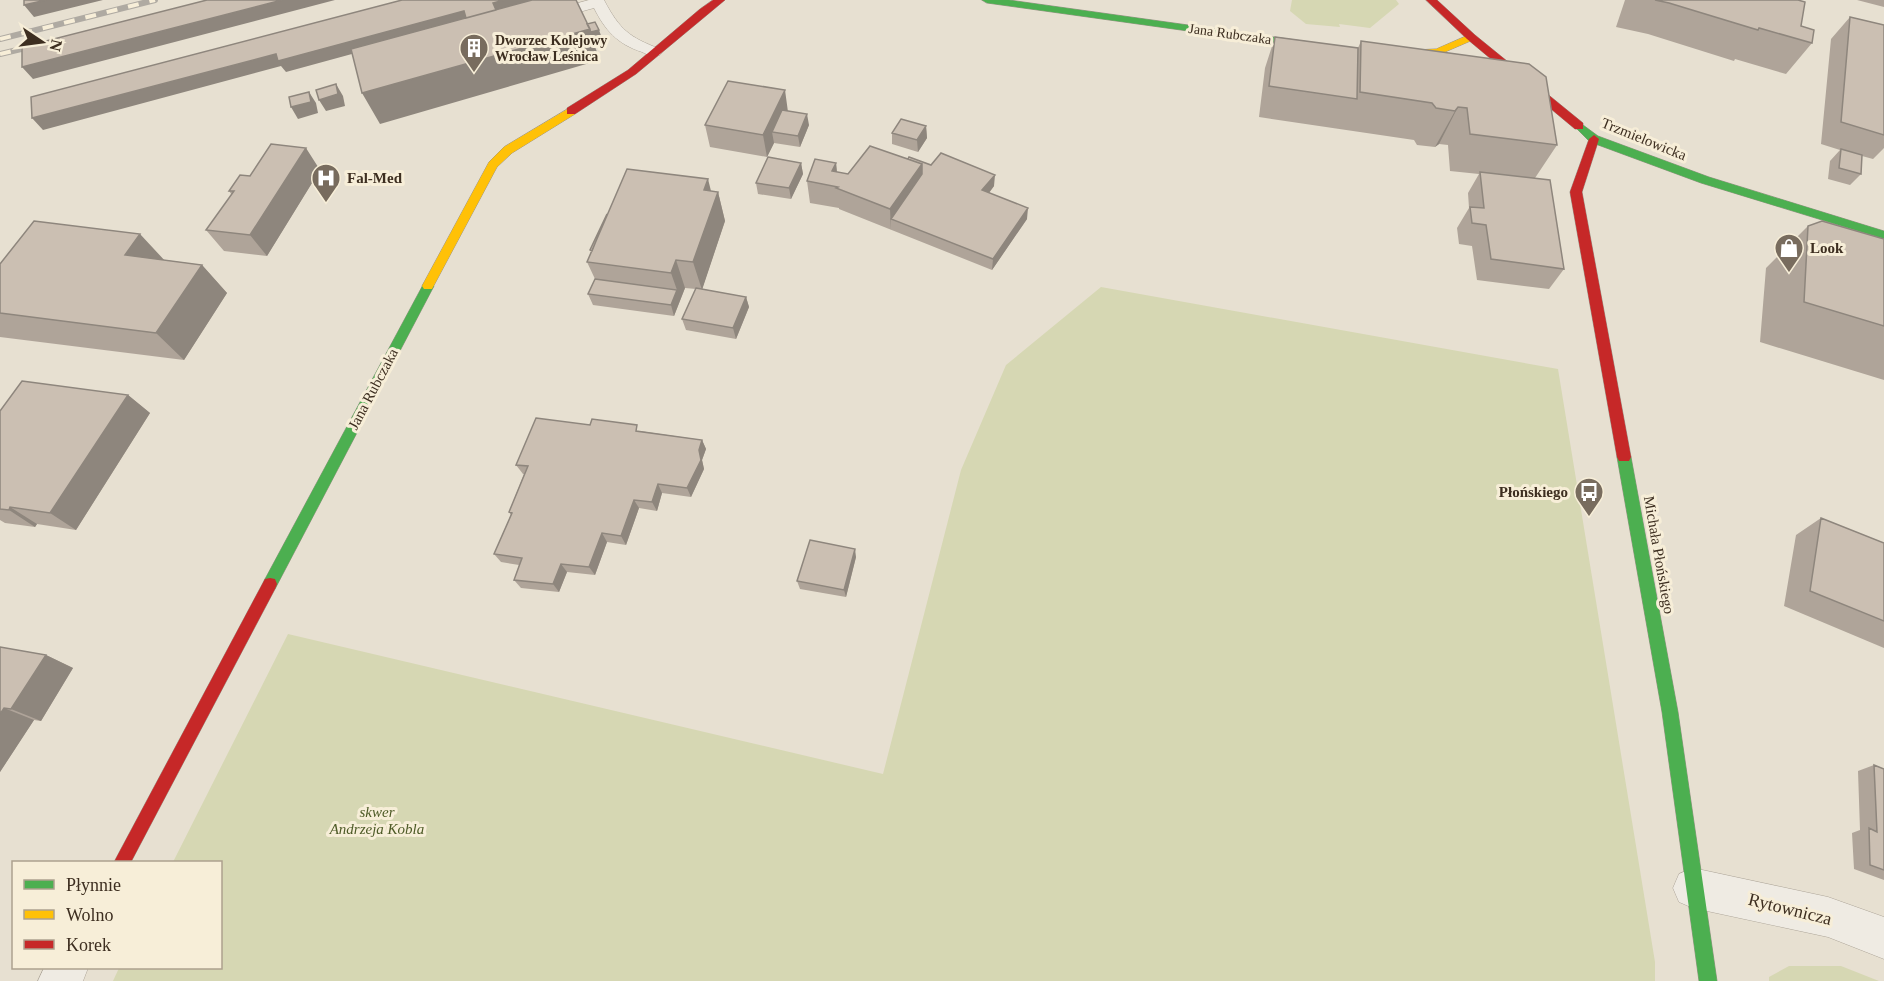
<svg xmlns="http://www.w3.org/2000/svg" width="1884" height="981" viewBox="0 0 1884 981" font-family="'Times New Roman',serif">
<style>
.green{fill:#d6d7b3}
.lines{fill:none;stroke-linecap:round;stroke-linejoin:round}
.lane-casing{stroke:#ada599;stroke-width:1}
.street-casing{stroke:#ada599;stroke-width:1}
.fast-casing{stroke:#9c958a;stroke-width:1}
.slow-casing{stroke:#9c958a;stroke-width:1}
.jam-casing{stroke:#9c958a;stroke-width:1}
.lane{fill:#efebe3;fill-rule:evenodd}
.street{fill:#efebe3;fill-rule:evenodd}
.fast{fill:#4caf50;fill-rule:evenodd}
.slow{fill:#ffc107;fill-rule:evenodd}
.jam{fill:#c62828;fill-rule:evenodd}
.rail-casing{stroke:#afaaa2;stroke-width:6}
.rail{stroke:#f7eed8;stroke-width:4;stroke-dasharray:11;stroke-linecap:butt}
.wall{fill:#afa499}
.shaded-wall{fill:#8e867d}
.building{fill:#cbbfb2;stroke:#8e867d;stroke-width:1.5}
.labels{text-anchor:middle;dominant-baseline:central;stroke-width:6;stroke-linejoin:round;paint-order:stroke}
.far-street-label{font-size:14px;fill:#3d2e20;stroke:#f7eed8}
.far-poi-label{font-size:14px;font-weight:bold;fill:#3d2e20;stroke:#f7eed8;text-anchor:start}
.street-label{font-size:15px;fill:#3d2e20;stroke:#f7eed8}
.poi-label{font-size:15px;font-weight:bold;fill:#3d2e20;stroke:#f7eed8;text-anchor:start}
.park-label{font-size:15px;font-style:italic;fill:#4d5a26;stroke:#f7eed8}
.near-street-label{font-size:18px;fill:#3d2e20;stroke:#f7eed8}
</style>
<rect width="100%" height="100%" fill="#e7e0d1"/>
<!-- green -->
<path class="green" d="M1292,0h104l3,4 -29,24 -31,-4 1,3 -34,-3 -16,-13z
M1101,287l457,82 97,593v19h-1542l6,-13h101v-106h-47l115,-228 595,140 78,-304 45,-105z
M1789,966h52l38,15h-110v-4z"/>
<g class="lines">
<!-- lane casing -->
<g class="lane-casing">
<path id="lane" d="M589,0h15c16,30 25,37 56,49l2,3 -2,3c-7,2 -12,0 -18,-3 -25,-8 -37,-22 -48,-44l-40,11 -7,-5 2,-3z"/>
</g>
<!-- street casing -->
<g class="street-casing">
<path id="street" d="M1693,868l135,29 56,20v42l-56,-22 -135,-29 -14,-6 -6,-14 6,-14z
M44,968h44l-5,13h-45z"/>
</g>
<!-- fast casing -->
<g class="fast-casing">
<path id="fast" d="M982,0h27l308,43 5,3 -5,3 -330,-46z
M1579,122l19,14 111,41 175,54v8l-183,-56 -111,-41 -16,-16z
M428,281l6,5 -159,303 -5,1 -5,-1 -2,-5 2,-5 159,-296z
M1624,451l5,2 2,4 47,255 39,269h-18l-37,-269 -45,-255 2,-4z"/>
</g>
<!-- slow casing -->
<g class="slow-casing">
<path id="slow" d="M1471,34l4,1v4l-37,16 -46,2 -5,-3 5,-3 44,-2z
M571,107l4,1v6l-63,39 -15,14 -65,122h-8l-2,-3 67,-124 15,-15z"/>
</g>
<!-- jam casing -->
<g class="jam-casing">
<path id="jam" d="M713,0h12l-89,74 -61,40h-8v-6l61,-38 72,-61z
M1426,0h11l38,35 108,88v6h-8l-108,-90z
M1594,135l5,4 -17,53 49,265 -2,4h-10l-2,-4 -47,-265 19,-53z
M270,578l5,1 2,5 -2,5 -144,273h-17l151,-283z"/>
</g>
<!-- lane -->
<use href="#lane" class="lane"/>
<!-- street -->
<use href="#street" class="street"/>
<!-- fast -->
<use href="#fast" class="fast"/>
<!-- slow -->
<use href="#slow" class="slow"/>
<!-- jam -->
<use href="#jam" class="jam"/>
<!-- rail casing -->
<g class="rail-casing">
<path id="rail" d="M0,39l155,-39
M0,54l38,-9"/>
</g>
<!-- rail -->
<use href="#rail" class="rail"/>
</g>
<!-- wall -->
<path class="wall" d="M1625,0h173l3,26 11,17 -26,31 -51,-15 -1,2 -86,-27 -32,-7z
M1857,0h27v7z
M1850,17l34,8v123l-11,11 -11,-3 -1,18 -11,11 -22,-6 2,-18 10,-11 -19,-6 10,-105z
M1275,37l83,11 3,-7 196,104 -22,33 29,91 -15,20 -72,-9 -5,-34 -13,-2 -2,-16 12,-20 -1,-15 11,-19 -29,-3 -2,-26 -9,-1 -4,3 -18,-2 -3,-5 -155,-23 6,-49z
M788,111l21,14 -9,22 -26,-4 -7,14 -57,-10 -5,-22z
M926,126l1,12 -9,14 -26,-8v-11z
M908,159l86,27 -5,7 38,26 -35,51 -153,-61v-1l-29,-5 -3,-22 29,-18 1,9 11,2z
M801,163l2,11 -12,25 -33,-5 -2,-11z
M320,170l-53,86 -43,-5 -18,-21 26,-35 -3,-4 21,-15z
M711,191l7,1 7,29 -23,68 44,8 3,10 -13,32 -50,-9 -4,-11 14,-30 -11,-1 -11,28 -81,-11 -5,-11 7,-15 -8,-17 4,-10 -1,-2z
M1808,226l76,13v141l-124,-38 6,-74z
M165,260l37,5 25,28 -43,67 -184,-23v-73z
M128,395l22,18 -74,117 -39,-6 -2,3 -30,-4 -5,-3v-109z
M640,431l62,9 4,9 -4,11 2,9 -13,28 -29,-4 -5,18 -18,-3 -13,37 -19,-3 -12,33 -28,-3 -8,20 -38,-4 -7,-8 5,-15 -18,-3 -7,-8 17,-39 -2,-3 15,-38h-1l-7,-9z
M1821,518l63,25v105l-100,-42 12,-71z
M856,557l-10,40 -46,-8 -3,-8z
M0,647l46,8 27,13 -32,53 -7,-1 -34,52z
M1874,765l10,4v111l-30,-11 -2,-36 8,-3 -2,-59z"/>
<!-- shaded-wall -->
<path class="shaded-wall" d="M46,0h57l-69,17 -10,-12z
M282,0h53l-302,79 -11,-12z
M504,0h29l-30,30 -10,-27z
M464,11l5,11 -183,50 -5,-6 -238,64 -11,-12 244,-64z
M590,29l9,1 4,11 -9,3 6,16 -220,64 -18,-31z
M336,84l7,12 2,10 -19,5 -7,-11z
M785,90l3,22 -16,20 2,11 -7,14 -4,-22z
M309,92l7,11 2,10 -20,6 -7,-12z
M1458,107l-19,37 -4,3 20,-36z
M807,114l2,11 -9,22 -2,-11z
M926,126l1,12 -9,14 -1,-12z
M306,148l14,22 -53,86 -17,-21z
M801,163l2,11 -12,25 -2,-11z
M836,163l2,21 -6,-13z
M922,164v21l-31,34v11l-1,-21z
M995,175l-1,11 -12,16v-12z
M708,179l6,24 4,-11 7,29 -23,69 -9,-28 11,-72z
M1028,208l-1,11 -35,51 1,-11z
M140,234l27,29 -42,-8z
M676,260l9,28 -11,28 -3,-11 6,-15 -6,-17z
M202,265l25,28 -43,67 -28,-27z
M746,297l3,10 -13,32 -3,-11z
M128,395l22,18 -74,117 -26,-17z
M702,440l4,9 -4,11 2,9 -13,28 -4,-9z
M658,484l4,9 -5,18 -5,-9z
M634,500l5,8 -13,37 -5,-9z
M10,507l27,17 -2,3 -26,-17z
M602,533l5,9 -12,33 -6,-8z
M855,549l1,8 -10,40 -2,-7z
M561,564l6,8 -8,20 -6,-8z
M46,655l27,13 -32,53 -30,-12z
M4,708l30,12 -34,52v-58z"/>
<!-- building -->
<path class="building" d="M24,0h22l-22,5z
M207,0h75l-260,67v-20z
M402,0h102l-11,3 3,7 -30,8 -2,-7 -186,50 -2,-7 -244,64 -1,-21z
M532,0h44l14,29 -228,64 -11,-44z
M1655,0h143l7,2 -4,24 13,4 -2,13 -53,-15 -1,2 -89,-27z
M1850,17l34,8v110l-43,-13z
M595,22l4,8 -8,2 -4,-8z
M1275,37l83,11 -1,51 -88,-13z
M1361,41l168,23 17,13 11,68 -87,-11 -3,-26 -9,-1 -3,4 -19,-3 -4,-5 -72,-11z
M728,81l57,9 -22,45 -58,-10z
M336,84l2,10 -19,6 -3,-10z
M309,92l2,10 -20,5 -2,-10z
M782,110l25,4 -9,22 -26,-4z
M901,119l25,7 -9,14 -25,-7z
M271,144l35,4 -56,87 -44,-5 28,-39h-5l11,-16 10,1z
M870,146l52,18 -32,45 -54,-21 2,-1 -31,-6 8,-22 21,4 -4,8 16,3z
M1841,149l21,6 -1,19 -22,-6z
M941,153l54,22 -13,15 46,18 -35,51 -102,-40 31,-45v-10l-14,-5 1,-2 22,8z
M768,157l33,6 -12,25 -33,-5z
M627,169l81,10 -4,11 14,2 -25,70 -17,-2 -5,13 -84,-11z
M1480,172l70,8 14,89 -73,-10 -5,-34 -14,-2 -2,-16 14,1z
M607,214l-15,37 -2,-1z
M34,221l106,13 -15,21 77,10 -46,68 -156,-20v-49z
M1822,221l62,18v87l-80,-24 4,-76z
M595,279l82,11 -6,15 -83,-11z
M696,288l50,9 -13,31 -51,-9z
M22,381l106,14 -78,118 -40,-6 -1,3 -9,-1v-98z
M536,418l54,7 2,-6 45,6 -1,6 66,9 -3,10 2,10 -14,28 -29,-4 -6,18 -18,-2 -13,36 -19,-3 -13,34 -28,-3 -8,20 -39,-4 8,-22 -28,-4 18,-41 -3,-1 19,-46 -12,-1z
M1821,518l63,25v78l-74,-30z
M810,540l45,9 -11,41 -47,-9z
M0,647l46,8 -35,54 -7,-1 -4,6z
M1874,765l10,4v101l-14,-5 -1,-37 8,4z"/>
<!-- icons -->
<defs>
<g id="building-pin" transform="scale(1.5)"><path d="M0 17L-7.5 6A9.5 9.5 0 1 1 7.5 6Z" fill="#786c5e" stroke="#f7eed8"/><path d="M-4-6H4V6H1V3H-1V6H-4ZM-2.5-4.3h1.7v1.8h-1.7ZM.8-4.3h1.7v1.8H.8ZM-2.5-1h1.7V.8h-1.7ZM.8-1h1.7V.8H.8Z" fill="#fff"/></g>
<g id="hospital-pin" transform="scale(1.5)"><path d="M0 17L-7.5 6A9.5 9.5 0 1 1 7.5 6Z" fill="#786c5e" stroke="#f7eed8"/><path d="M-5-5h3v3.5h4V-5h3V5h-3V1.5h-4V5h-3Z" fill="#fff"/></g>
<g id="shop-pin" transform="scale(1.5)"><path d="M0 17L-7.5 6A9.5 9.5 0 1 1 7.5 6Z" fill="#786c5e" stroke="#f7eed8"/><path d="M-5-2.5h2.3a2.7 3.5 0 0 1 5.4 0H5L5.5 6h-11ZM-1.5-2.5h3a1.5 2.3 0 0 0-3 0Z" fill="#fff"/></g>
<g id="bus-pin" transform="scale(1.5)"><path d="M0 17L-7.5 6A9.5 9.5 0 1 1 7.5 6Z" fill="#786c5e" stroke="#f7eed8"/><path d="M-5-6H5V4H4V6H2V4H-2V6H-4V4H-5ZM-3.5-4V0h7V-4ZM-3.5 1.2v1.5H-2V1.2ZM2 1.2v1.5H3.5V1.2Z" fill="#fff"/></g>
</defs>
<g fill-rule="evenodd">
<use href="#building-pin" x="474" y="48"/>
<use href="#hospital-pin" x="326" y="178"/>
<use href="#shop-pin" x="1789" y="248"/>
<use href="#bus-pin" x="1589" y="492"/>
</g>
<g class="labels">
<!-- far-street labels -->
<g class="far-street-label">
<text transform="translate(1230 34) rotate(8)">Jana Rubczaka</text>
</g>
<!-- far-poi labels -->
<g class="far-poi-label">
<text x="495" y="40">Dworzec Kolejowy<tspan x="495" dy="16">Wrocław Leśnica</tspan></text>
</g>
<!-- street labels -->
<g class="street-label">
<text transform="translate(1644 139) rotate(22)">Trzmielowicka</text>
<text transform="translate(373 389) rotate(-62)">Jana Rubczaka</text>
<text transform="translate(1659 555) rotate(80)">Michała Płońskiego</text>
</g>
<!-- poi labels -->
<g class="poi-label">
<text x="347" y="178">Fal-Med</text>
<text x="1810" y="248">Look</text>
<text x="1568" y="492" text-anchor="end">Płońskiego</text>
</g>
<!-- park labels -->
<g class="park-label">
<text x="377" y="812">skwer<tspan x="377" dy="17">Andrzeja Kobla</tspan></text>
</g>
<!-- near-street labels -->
<g class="near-street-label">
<text transform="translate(1790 909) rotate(14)">Rytownicza</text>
</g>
</g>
<!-- legend -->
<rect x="12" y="861" width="210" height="108" fill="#f7eed8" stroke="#ada18e" stroke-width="1.5"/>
<rect x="24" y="880" width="30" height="9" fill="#4caf50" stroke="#ada18e" stroke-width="1.5"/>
<text x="66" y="891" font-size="18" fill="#3d2e20">Płynnie</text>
<rect x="24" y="910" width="30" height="9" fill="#ffc107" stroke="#ada18e" stroke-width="1.5"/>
<text x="66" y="921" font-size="18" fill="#3d2e20">Wolno</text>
<rect x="24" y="940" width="30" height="9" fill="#c62828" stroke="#ada18e" stroke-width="1.5"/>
<text x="66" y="951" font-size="18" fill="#3d2e20">Korek</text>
<!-- north arrow -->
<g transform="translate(42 42) rotate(103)" stroke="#f7eed8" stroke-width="4.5" paint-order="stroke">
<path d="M0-4.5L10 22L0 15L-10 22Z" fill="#3d2e20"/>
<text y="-9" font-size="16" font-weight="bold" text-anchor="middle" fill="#3d2e20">N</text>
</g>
</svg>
